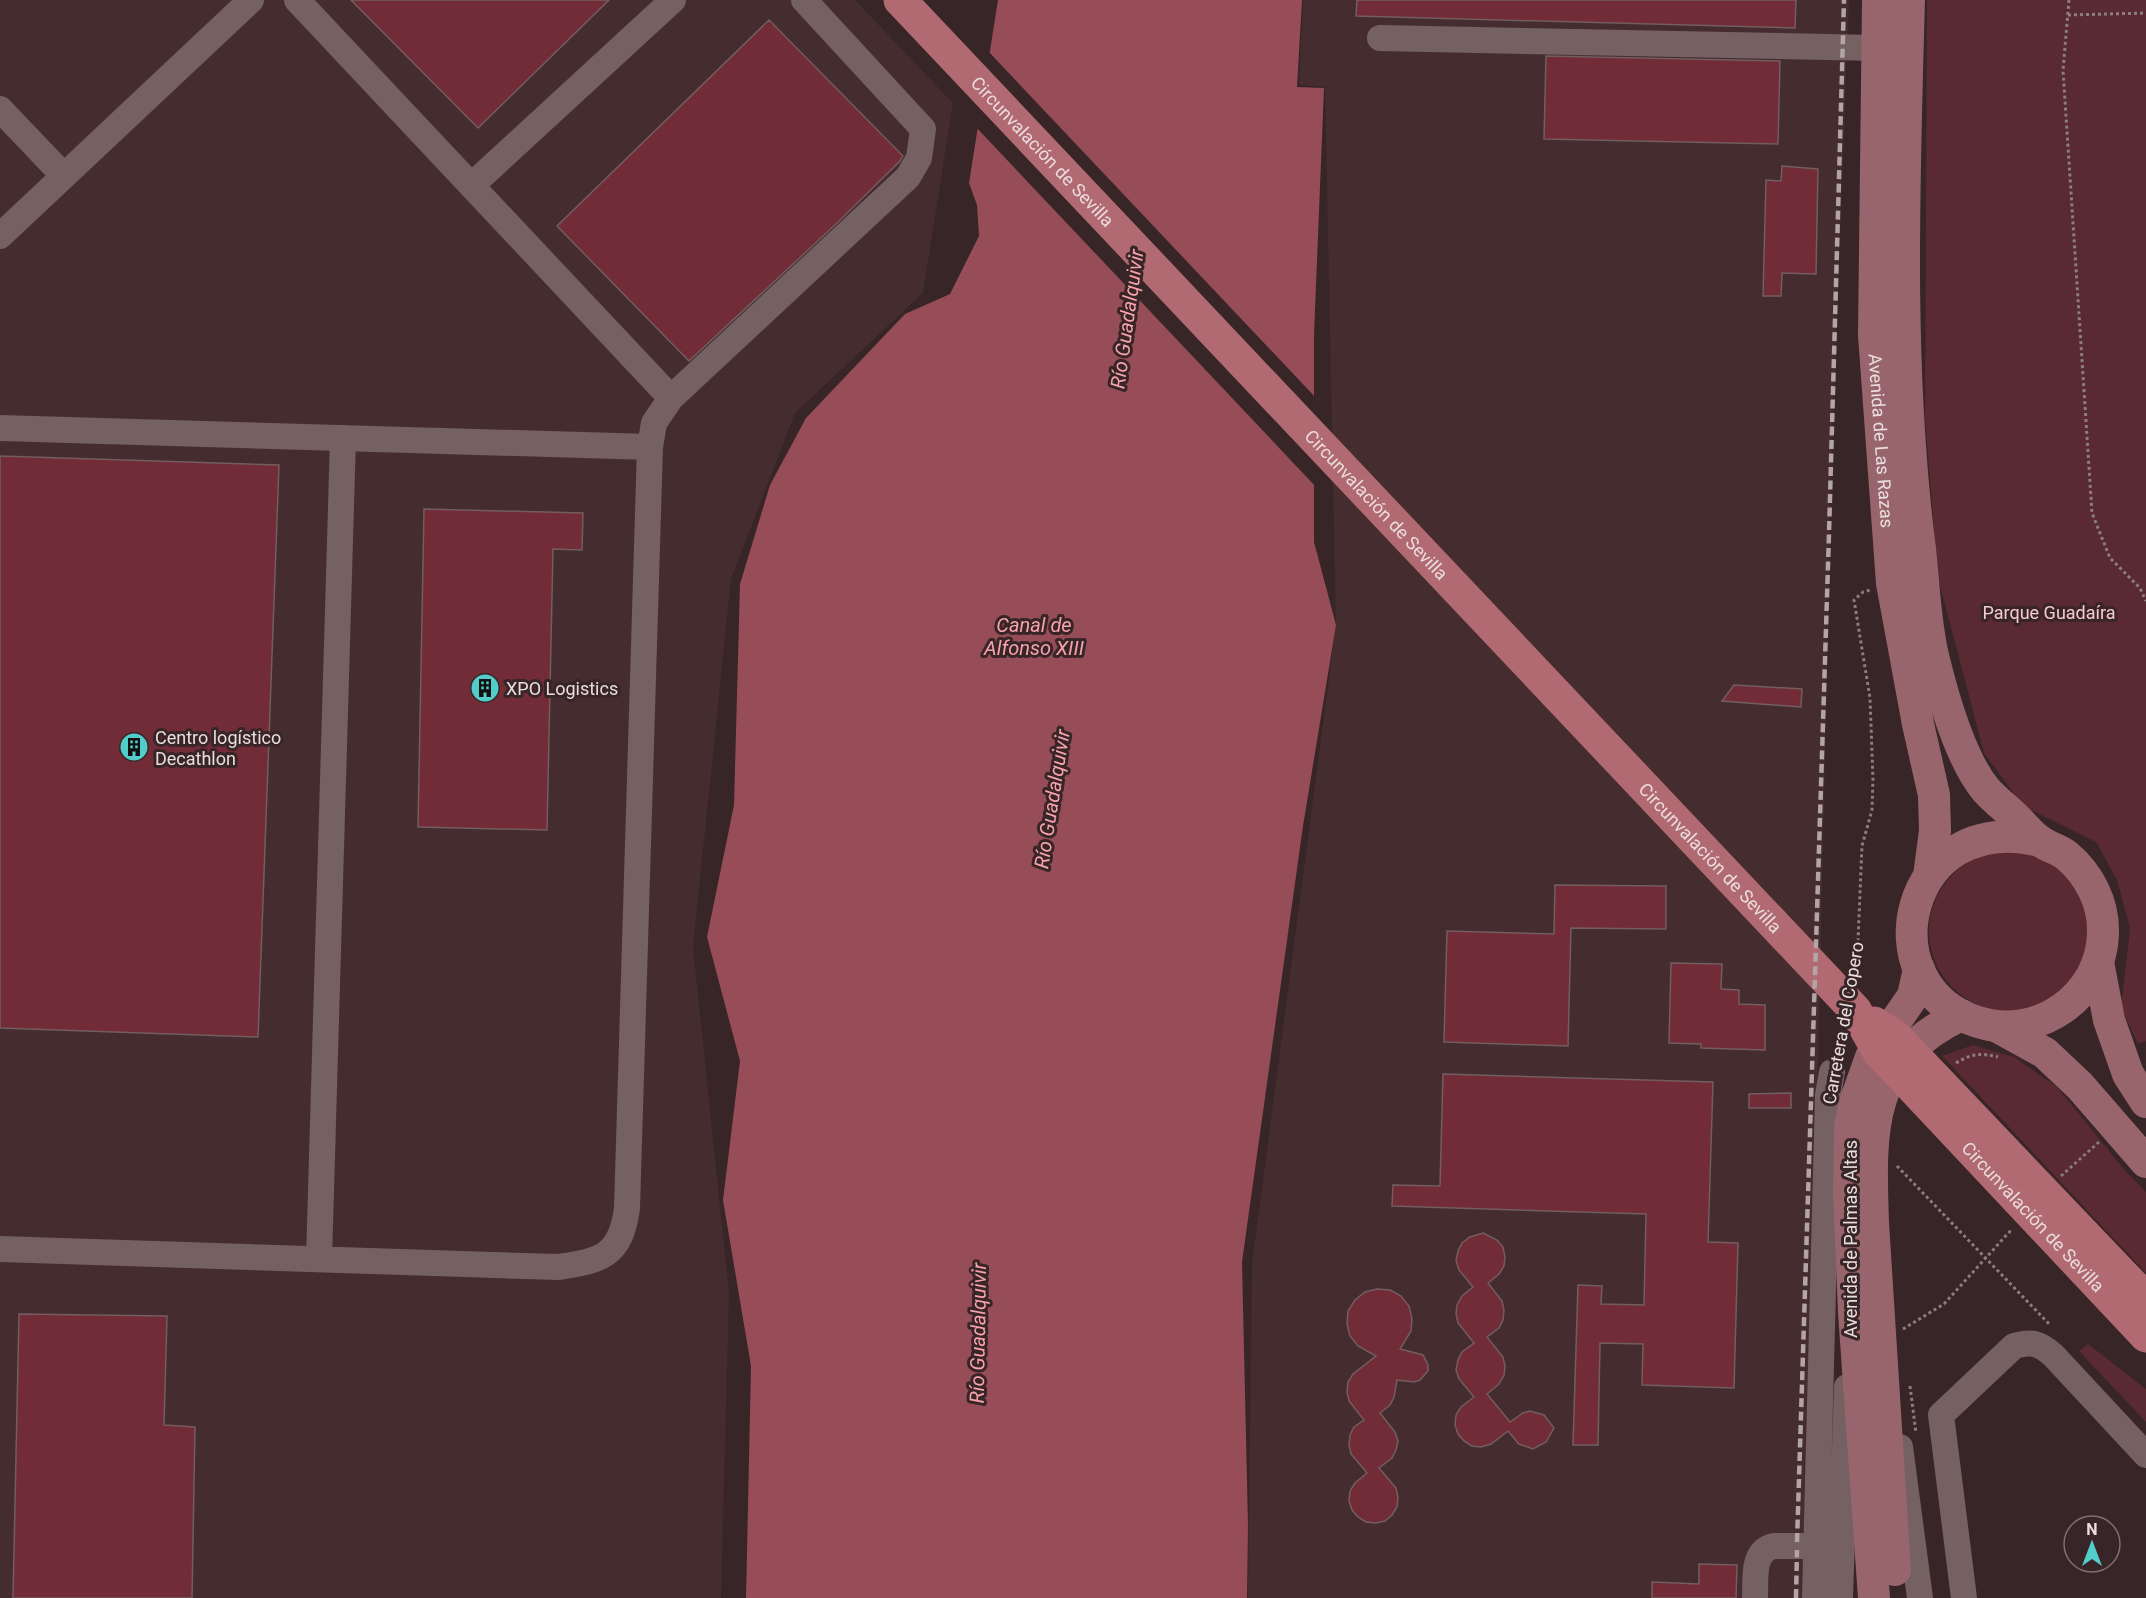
<svg xmlns="http://www.w3.org/2000/svg" width="2146" height="1598" viewBox="0 0 2146 1598" font-family="Roboto,sans-serif">
<style>
.built{fill:#452c2f}
.green{fill:#592a31}
.water{fill:#964d57}
.pier{fill:#372527}
.building{fill:#712c38;stroke:#735d5f;stroke-width:1.5}
.lines{fill:none;stroke-linecap:round;stroke-linejoin:round}
.path{stroke:#8c7d7e;stroke-width:3;stroke-dasharray:3 3;stroke-linecap:butt}
.minor{stroke:#756062;stroke-width:26}
.major{stroke:#99656c;stroke-width:32}
.highway{stroke:#b16972;stroke-width:33}
.rail{stroke:#b3a4a6;stroke-width:4.5;stroke-dasharray:9 4.5;stroke-linecap:butt}
.labels{text-anchor:middle;dominant-baseline:central;stroke-width:6;stroke-linejoin:round;paint-order:stroke}
.street-label{font-size:18px;fill:#eaddde;stroke:#372527}
.park-label{font-size:18px;fill:#f7cace;stroke:#372527}
.poi-label{font-size:18px;fill:#eaddde;stroke:#372527;text-anchor:start}
.water-label{font-size:20px;font-style:italic;fill:#f8a2ac;stroke:#372527}
</style>
<rect width="100%" height="100%" fill="#372527"/>
<!-- built -->
<path class="built" d="M0,0h855l98,103 -30,190 -128,120 -64,166 -38,368 36,346 -8,305h-721z
M1303,0h546l-17,448 -26,1150h-558l4,-334 84,-639 -11,-538 -26,-2z"/>
<!-- green -->
<path class="green" d="M1927,0h219v1041l-8,3 -17,-36 9,-80 -13,-48 -21,-38 -73,-36 -39,-53 -46,-175 -13,-160z
M1929 931a80 80 0 1 1 160 0a80 80 0 1 1-160 0Z
M1973,1045l41,12 43,30 66,81 23,24v81l-204,-217z
M2088,1344l58,45v33l-67,-71z"/>
<!-- water -->
<path class="water" d="M998,0h304l-5,87 27,1 -10,247v207l22,83 -33,201 -61,436 6,263 -1,73h-501l5,-232 -28,-166 17,-139 -33,-124 27,-132 6,-221 30,-99 36,-67 99,-104 45,-20 29,-58 -2,-31 -8,-22z"/>
<!-- pier -->
<path class="pier" d="M987,50l330,349v89l-342,-362z"/>
<!-- building -->
<path class="building" d="M351,0h258l-131,128z
M1357,0h439l-1,28 -439,-12z
M769,20l134,136 -3,5 -64,63 -147,137 -132,-135z
M1546,56l234,5 -2,83 -234,-5z
M1782,166l36,3 -2,105 -34,-1 -1,23h-18l3,-116 15,1z
M0,456l279,9 -21,572 -258,-9z
M424,509l159,4 -1,37 -29,-1 -6,281 -129,-3z
M1734,685l68,4 -1,18 -79,-6z
M1555,885l111,1v43l-95,-1 -3,118 -124,-4 3,-111 107,3z
M1671,963l51,1 -1,25 18,1v14l26,1v45l-64,-2v-4l-32,-1z
M1443,1074l270,8 -5,160 30,1 -4,145 -92,-3 1,-41 -43,-1 -2,102h-25l5,-160 24,1 -1,18 43,1 2,-91 -254,-8 1,-21 47,1z
M1791,1093v15h-42v-14z
M1483,1233l14,7 6,7 2,10 -1,9 -5,8 -11,9 14,18 2,9 -1,10 -4,8 -12,9 16,20 2,9 -1,9 -5,9 -12,10 23,28 13,-9 7,-2 14,4 10,13 -8,14 -13,7 -14,-5 -11,-13 -17,13 -10,3 -9,-1 -8,-5 -6,-7 -3,-9 1,-10 5,-8 13,-10 -15,-18 -3,-9 2,-10 4,-8 12,-9 -16,-20 -2,-9 1,-9 5,-9 11,-9 -14,-17 -3,-9 2,-10 4,-8 8,-6z
M1377,1289l13,1 11,6 8,10 3,13 -1,12 -11,18 23,6 5,10v6l-8,9 -6,2 -17,-2 -3,17 -4,8 -10,8 15,19 3,9 -2,9 -4,8 -13,10 17,20 2,9 -1,10 -5,8 -7,6 -9,2 -10,-1 -8,-5 -6,-7 -3,-9 1,-10 5,-8 12,-10 -16,-19 -2,-9 1,-10 4,-8 10,-7 -15,-19 -2,-9 1,-10 5,-8 23,-18 -18,-10 -8,-10 -3,-12 1,-13 7,-11 10,-8z
M19,1314l148,2 -3,109 31,2 -3,171h-179z
M1699,1564l38,1 -1,33h-84v-16l47,2z"/>
<g class="lines">
<!-- path -->
<path class="path" d="M2069,0l-6,70 29,443 18,45 30,30 6,13
M2068,15l78,-2
M1854,971l4,-30 4,-95 10,-36 1,-30 -3,-82 -16,-98 9,-8 7,-2
M1838,1053l4,-14
M1956,1063c16,-10 25,-10 42,-6
M1897,1166l154,160
M2061,1176l38,-34
M1903,1329l41,-25 68,-75
M1910,1386l6,47"/>
<!-- minor -->
<path class="minor" d="M297,0l374,398
M1380,38l497,10
M0,109l64,67
M472,185l201,-185
M0,236l251,-236
M0,428l650,19
M0,1249l558,18c43,-6 63,-11 69,-59l23,-761 4,-24 17,-25 237,-221 11,-19 4,-29 -119,-129
M319,1259l24,-821
M1900,1447l20,151
M1755,1598c1,-18 -4,-47 19,-52h42
M1815,1598l13,-503 4,-23
M1840,1598l7,-211
M1964,1598l-23,-183 73,-69c18,-5 25,-3 39,9l93,100"/>
<!-- major -->
<g class="major">
<path id="s1" d="M1878,0l-4,335 18,248 26,141 16,71 1,36 -6,45"/>
<path d="M1909,0c-5,181 -12,370 11,549 4,36 5,76 14,111 9,37 27,100 52,130 10,11 22,20 32,30 7,7 14,16 22,21 8,6 18,8 26,14 23,19 38,48 37,78 -1,63 -65,108 -125,89 -114,-36 -73,-215 62,-181"/>
<path d="M2098,962l11,58 19,54 18,28"/>
<path d="M1996,1026l49,27 35,33 66,76"/>
<path d="M1895,1570l-22,-347c-3,-92 -7,-163 88,-208"/>
<path d="M1874,1598l-20,-286 -5,-119 1,-66 5,-25 16,-45 42,-61 6,-27"/>
</g>
<!-- highway -->
<g class="highway">
<path id="s2" d="M900,0l955,1010 24,42 267,284"/>
<path d="M1874,1023l22,14 250,262"/>
</g>
<!-- rail -->
<path class="rail" d="M1797,1542l32,-1008 15,-534
M1796,1598l1,-48"/>
</g>
<!-- icons -->
<defs>
<g id="building-disc" transform="scale(1.5)"><circle r="9.5" fill="#53cdc9" stroke="#372527"/><path d="M-4-6H4V6H1V3H-1V6H-4ZM-2.5-4.3h1.7v1.8h-1.7ZM.8-4.3h1.7v1.8H.8ZM-2.5-1h1.7V.8h-1.7ZM.8-1h1.7V.8H.8Z" fill="#111"/></g>
</defs>
<g fill-rule="evenodd">
<use href="#building-disc" x="485" y="688"/>
<use href="#building-disc" x="134" y="747"/>
</g>
<g class="labels">
<!-- street labels -->
<g class="street-label">
<text stroke="none"><textPath href="#s2" startOffset="208">Circunvalación de Sevilla</textPath></text>
<text stroke="none"><textPath href="#s1" startOffset="441">Avenida de Las Razas</textPath></text>
<text stroke="none"><textPath href="#s2" startOffset="694">Circunvalación de Sevilla</textPath></text>
<text stroke="none"><textPath href="#s2" startOffset="1180">Circunvalación de Sevilla</textPath></text>
<text transform="translate(1843 1023) rotate(-80)">Carretera del Copero</text>
<text stroke="none"><textPath href="#s2" startOffset="1664">Circunvalación de Sevilla</textPath></text>
<text transform="translate(1850 1239) rotate(-90)">Avenida de Palmas Altas</text>
</g>
<!-- park labels -->
<g class="park-label">
<text x="2049" y="612">Parque Guadaíra</text>
</g>
<!-- poi labels -->
<g class="poi-label">
<text x="506" y="688">XPO Logistics</text>
<text x="155" y="737">Centro logístico<tspan x="155" dy="21">Decathlon</tspan></text>
</g>
<!-- water labels -->
<g class="water-label">
<text transform="translate(1127 319) rotate(-82)">Río Guadalquivir</text>
<text x="1034" y="625">Canal de<tspan x="1034" dy="23">Alfonso XIII</tspan></text>
<text transform="translate(1052 799) rotate(-81)">Río Guadalquivir</text>
<text transform="translate(978 1333) rotate(-89)">Río Guadalquivir</text>
</g>
</g>
<!-- north arrow -->
<g transform="translate(2092 1544)"><circle r="28" fill="#372527" stroke="#7f6f70" stroke-width="1.5"/>
<path d="M0-4.5L10 22L0 15L-10 22Z" fill="#53cdc9"/>
<text y="-9" font-size="16" font-weight="bold" text-anchor="middle" fill="#eaddde">N</text>
</g>
</svg>
